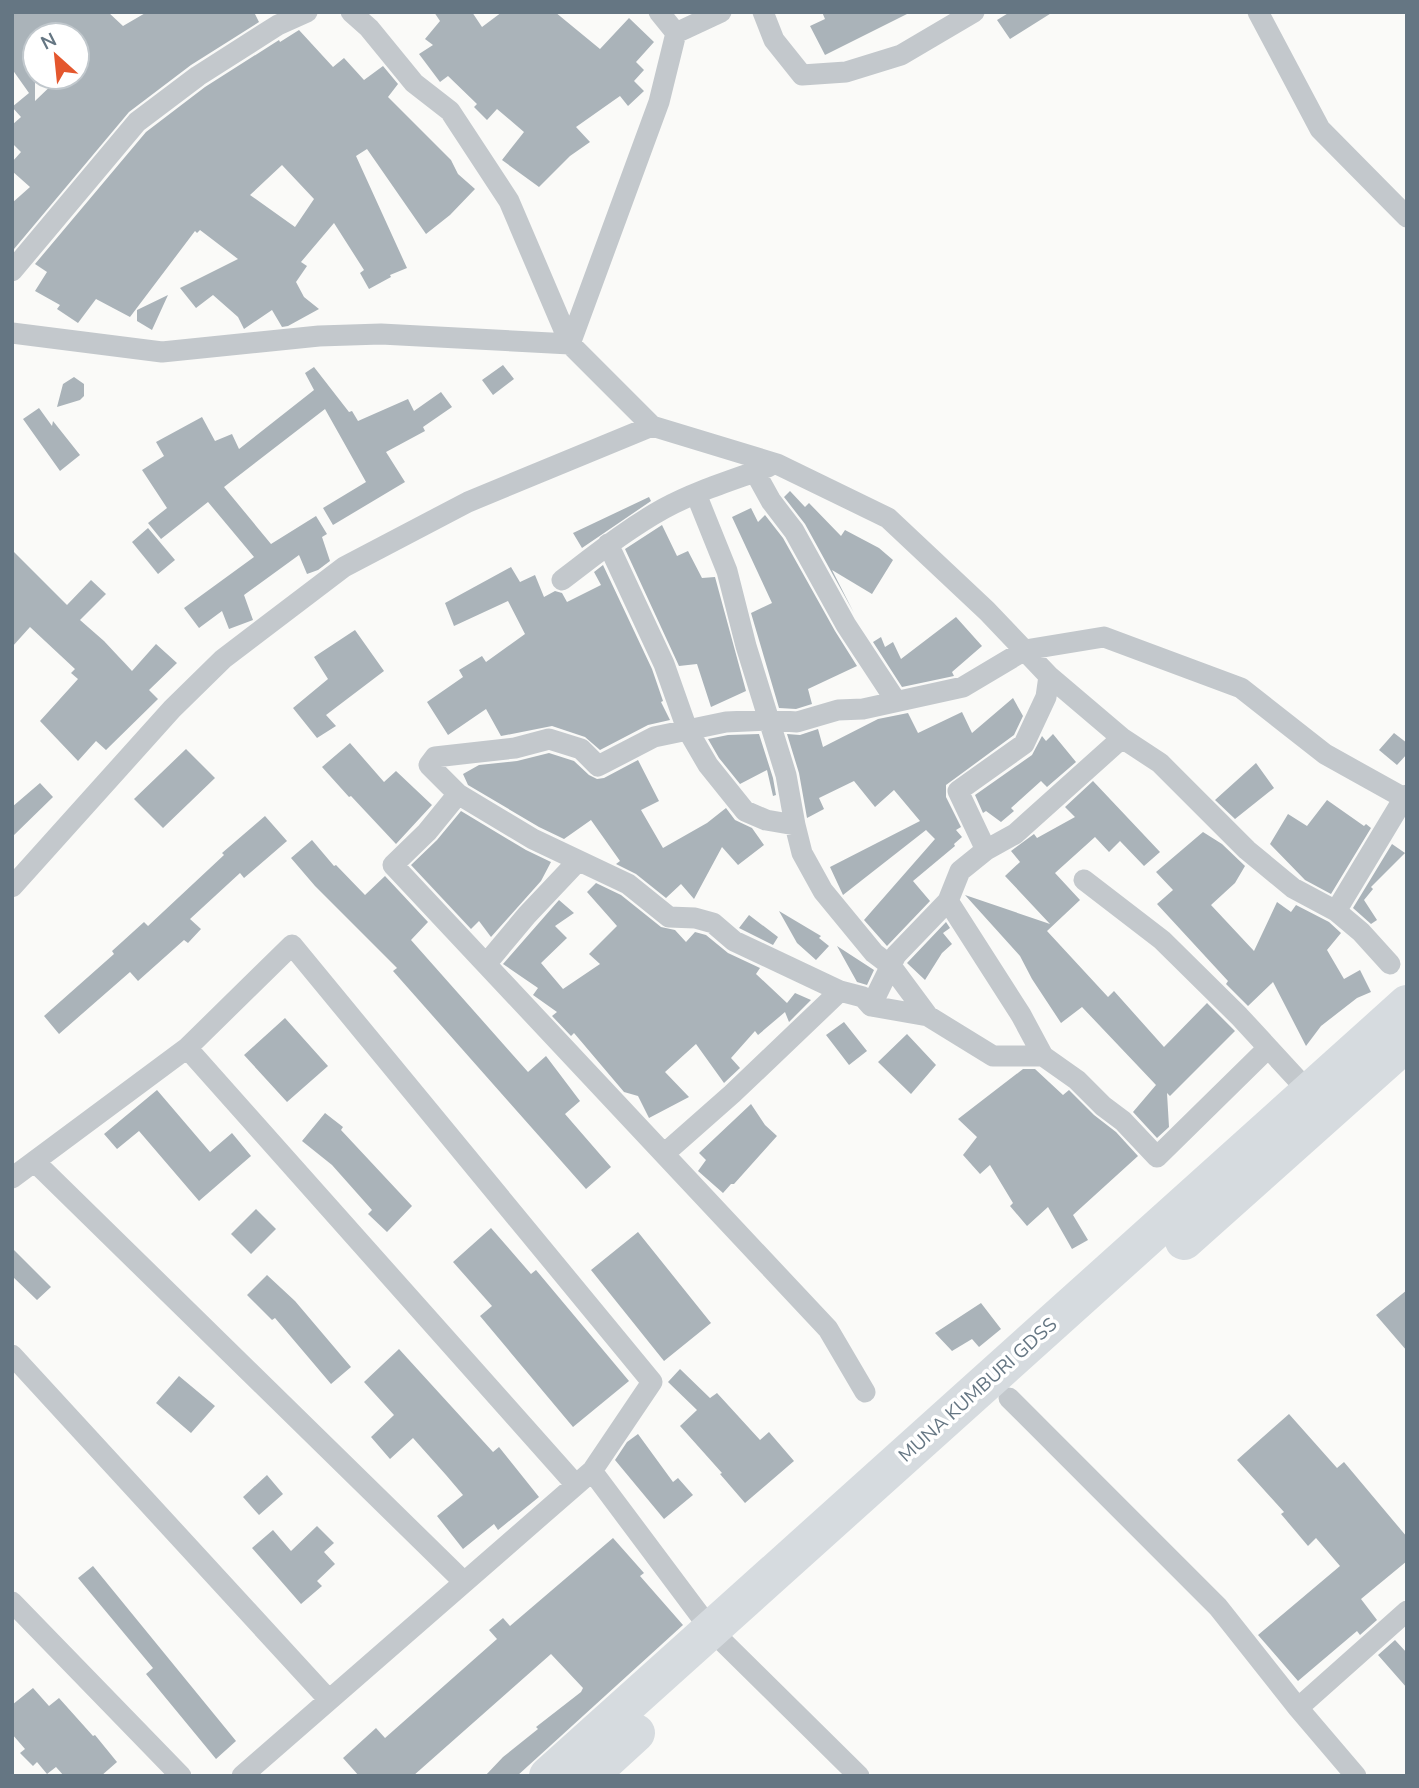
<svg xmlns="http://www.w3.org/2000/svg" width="1419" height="1788" viewBox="0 0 1419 1788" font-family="'Nunito Sans',sans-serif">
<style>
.building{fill:#aab3b9;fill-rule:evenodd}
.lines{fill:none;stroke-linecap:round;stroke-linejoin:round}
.street{stroke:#c3c8cc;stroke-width:21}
.highway{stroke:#d6dbdf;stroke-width:38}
.labels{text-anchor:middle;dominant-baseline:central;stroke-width:7;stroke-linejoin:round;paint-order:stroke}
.street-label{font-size:19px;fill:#657683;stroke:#fff}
</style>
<rect width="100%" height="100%" fill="#fafaf8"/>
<!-- building -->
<path class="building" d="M12,12h96l15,14 24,-14h107l5,10 -68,43 -62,47 -115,137 -2,-46 18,-16 -18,-16v-9l9,-10 -9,-9v-18l9,-8 -9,-10 17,-14 -17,-24zM35,35h42v42h-17l-25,24z
M434,12h38l10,15 20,-15h53l45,37 29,-31 25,24 -18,20 8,8 -10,11 10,10 -16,15 -8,-10 -44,31 14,15 -20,14 -31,31 -37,-27 22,-28 -27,-23 -10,11 -13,-13 3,-3 -29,-28 -8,6 -21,-28 14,-9 -8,-6 15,-18z
M822,12h89l-86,43 -15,-29 15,-7z
M1010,12h43l-43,27 -13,-19z
M299,30l34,37 11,-9 20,22 19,-14 15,18 -10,13 63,63 7,14 17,15 -25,26 -24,19 -59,-85 -11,7 51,112 -17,7 1,2 -22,12 -9,-16 4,-3 -30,-47 -33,39 6,4 -11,16 8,15 15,12 -31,17 -6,1 -10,-17 -28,19 -6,-12 -25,-22 -17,13 -16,-20 58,-29 -38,-29 -3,3 -2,-2 -65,86 -34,-18 -18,24 -21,-14 3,-4 -25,-14 12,-19 -12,-8 111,-132 59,-45 74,-47 1,2zM282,165l32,34 -19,28 -45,-32z
M168,295l-16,35 -15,-9v-11z
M503,365l11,14 -21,16 -11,-15z
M314,367l35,45 3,-1 6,10 50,-22 6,12 27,-19 11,15 -29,20 2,4 -39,21 19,30 -72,43 -10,-17 43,-26 -41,-73 -101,78 47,57 45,-28 11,18 -5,3 8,24 -12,9 -11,4 -8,-19 -55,40 9,25 -24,9 -7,-18 -23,17 -15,-20 70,-51 -46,-55 -47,37 -13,-16 19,-15 -25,-38 22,-14 -8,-14 46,-25 13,24 17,-7 7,15 75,-59 -9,-17z
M74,377l10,7v12l-4,4 -23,7 6,-23z
M39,408l13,18 1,-5 27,34 -20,16 -37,-52z
M790,491l15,16 4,-4 32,33 4,-6 34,18 14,12 -21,34 -40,-24 22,43 -49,-89 -21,-27z
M649,497l2,4 -69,47 -9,-15z
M751,508l7,14 7,-7 18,23 52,93 22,35 -49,23 4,15 -16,5 -17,-1 -28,-95 21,-10 -40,-86z
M662,525l15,31 11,-5 14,27 13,-1 31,114 -35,16 -14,-43 -18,2 -54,-117z
M148,528l27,32 -17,14 -26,-32z
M12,550l55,55 24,-25 15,14 -26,26 24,21 28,30 24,-27 21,19 -28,27 9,9 -52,51 -10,-9 -18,20 -38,-40 38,-42 -7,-6 4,-4 -45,-42 -18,20z
M603,565l49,104 11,32 -2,1 9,18 -22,5 -48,25 -15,-13 -33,-11 -51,10 -15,-27 -38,26 -21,-33 36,-25 -4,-7 23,-14 4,6 39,-28 -17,-33 -54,25 -9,-23 66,-36 9,15 15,-7 9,22 11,-6 7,2 5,9 34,-17 -7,-13z
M956,617l26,29 -30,26 2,4 -52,11 -29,-45 8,-5 4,10 8,-5 8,17z
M355,630l29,41 -58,44 10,11 -19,12 -24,-30 35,-29 -14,-22z
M1013,698l10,18 -9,19 -68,50v12l15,30 -5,3 6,7 -8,7 1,2 -42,35 17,20 -43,45 -23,-26 71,-81 -9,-9 -83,65 -13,-28 90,-46 -26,-31 -19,17 -21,-26 -35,17 5,11 -17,9 -8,-45 -12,-39 13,1 18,-6 5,18 55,-28 30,-6 10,20 44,-21 10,21z
M1394,733l13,10v11l-10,11 -18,-15z
M759,734l14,44 3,17 -3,1 -6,-26 -27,14 -21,-26 -11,-19 20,-4z
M1053,734l23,28 -29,25 -6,-6 -30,27 3,3 -13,11 -15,-11 -3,2 -8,-18 57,-40 10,-19 4,5z
M350,743l34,39 12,-11 36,34 -36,39 -45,-48 -2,1 -27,-30z
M186,749l29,29 -52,50 -29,-29z
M549,753l25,8 15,14 8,4 7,-1 34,-18 21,41 -18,9 22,38 44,-25 19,-15 9,12 17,8 12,17 -26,20 -16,-18 -28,52 -13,-15 -15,14 -30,-24 -20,-10 4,-3 -29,-41 -27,19 -25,-12 -71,-42 -5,-11 16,-9 38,-4z
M1256,763l18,25 -39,31 -20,-19z
M1093,781l67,71 -16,14 -24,-25 -11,11 -14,-15 -40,36 25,27 -33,31 61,66 6,-6 50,56 43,-44 28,28 -65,65 -3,-3 2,34 -12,11 -24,-26 23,-27 -74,-78 -21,16 -29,-44 -12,-23 -55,-61 85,29 -45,-48 15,-14 -9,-11 23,-17 3,4 38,-21 -10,-10z
M40,783l13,14 -41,40v-30z
M1327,800l37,26 2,-2 5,4 -40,66 -26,-14 -35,-36 18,-30 19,12z
M461,811l65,39 25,12 -10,19 -50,56 -12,-16 -8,8 -60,-64 26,-25z
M265,816l22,25 -43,37 -4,-5 -50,46 11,10 -13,14 -4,-3 -46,41 -8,-9 -71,62 -15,-18 70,-62 -2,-3 32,-29 4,4 76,-71 -2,-2z
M1203,832l19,12 23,22 -10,17 -24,22 43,46 23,-49 14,10 5,-7 33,17 12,11 -14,17 17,29 16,-9 11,22 -14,6 -36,28 -15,20 -33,-64 -25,24 -22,-22 2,-3 -71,-77 16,-14 -17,-18z
M312,840l22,26 2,-1 29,30 20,-19 43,46 -17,18 117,132 18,-16 34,45 -15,13 46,53 -25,22 -193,-218 4,-3 -82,-82 -24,-28z
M1392,844l13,9 -34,34 2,2 -9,11 13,20 -6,4 -18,-16z
M596,883l25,12 40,32 14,3 11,12 9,-10 11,3 22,18 32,15 -4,6 31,29 8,-10 16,7 -22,22 -4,-10 -27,23 -3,-4 -24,27 9,10 -16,15 -28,-39 -31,28 24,25 -40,21 -11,-22 -14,-4 -50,-59 -3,3 -19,-20 5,-4 -24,-17 5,-7 -35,-24 56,-64 15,13 -19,13 12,12 -26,25 22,26 37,-25 -11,-10 28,-28 -30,-34z
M779,911l42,25 -2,2 10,8 -13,14 -19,-17z
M749,915l29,22 -5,8 -34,-17z
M946,922l4,6 -7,5 9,11 -10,9 -17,27 -18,-17z
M837,946l37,24 -7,15 -10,-3z
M285,1018l43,48 -41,36 -43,-47z
M844,1022l23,29 -18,14 -23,-30z
M907,1034l29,31 -25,29 -33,-32z
M1023,1069h12l28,26 6,-5 25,25 22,17 22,24 -65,59 15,25 -16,9 -24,-42 -21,19 -17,-20 3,-3 -23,-38 -10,9 -17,-19 14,-18 -19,-18z
M157,1090l53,62 22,-19 19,23 -52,45 -60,-70 -22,18 -13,-15z
M751,1104l14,21 12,11 -43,48h-3l-8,9 -25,-22 8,-11 -7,-7z
M325,1113l18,14 -2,3 71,76 -25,26 -19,-18 4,-4 -40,-45 -30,-24z
M256,1209l20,20 -25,25 -20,-20z
M491,1228l40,46 5,-4 93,111 -56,46 -93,-111 12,-10 -39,-44z
M638,1232l73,91 -47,38 -73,-91z
M12,1248l39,39 -14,13 -25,-24z
M267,1275l28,26 56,66 -20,17 -56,-66 -3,2 -25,-25z
M1407,1290v61l-31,-36z
M981,1303l20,26 -22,18 -7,-8 -20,12 -17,-18z
M399,1349l94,103 6,-5 40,50 -41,33 -4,-6 -31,25 -26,-33 26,-21 -17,-20 -33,-37 -23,21 -19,-22 23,-22 -30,-33z
M680,1369l30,29 7,-5 43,47 9,-8 25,29 -49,42 -25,-29 2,-1 -42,-47 17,-16 -29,-28z
M179,1376l36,30 -24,27 -35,-30z
M1289,1414l48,54 7,-6 63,75v24l-46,38 16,21 -17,15 -3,-4 -59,50 -40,-46 82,-69 -24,-28 -8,8 -27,-32 3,-2 -47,-52z
M638,1434l35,48 5,-4 15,17 -29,24 -49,-59 12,-18z
M267,1475l16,19 -24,21 -16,-18z
M317,1526l17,17 -10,9 11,12 -18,17 5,5 -21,18 -49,-56 21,-18 18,21z
M613,1538l31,35 -4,3 43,49 -166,151h-32l18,-19 35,-28 -2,-2 45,-35 2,-4 -32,-34 -138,122h-54l-16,-18 33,-30 9,10 112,-99 -8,-9 14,-12 7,8z
M93,1566l143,175 -20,18 -70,-85 7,-6 -75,-90z
M1395,1640l12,13v35l-29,-33z
M33,1688l16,18 10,-8 34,38 2,-1 22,27 -16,14h-37l-8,-9 -9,7 -10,-12 -4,4 -13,-13 5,-4 -13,-15v-29z"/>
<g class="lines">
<!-- street -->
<path class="street" d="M351,12l18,16 45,55 36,28 59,90 61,143
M659,12l17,21
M763,12l11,28 28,35 44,-3 55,-17 73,-43
M1258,12l62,117 87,88
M676,33l45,-21
M12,271l125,-149 61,-46 80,-51 29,-13
M12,333l150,19 157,-16 62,-2 189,10 82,82 125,38 111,54 99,93 62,65 73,62 38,25 87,87 46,38 43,23 25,21 29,32
M570,344l89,-242 17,-69
M755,472l16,29 23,30 52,94 50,76
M696,494l31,77 19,75 40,129 9,50
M608,544l56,120 23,65 21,36 37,46 21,9 29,5 7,28 21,38 51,62 17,13 37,50 65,40h50l34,24 26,26 20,15 34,36 111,-109
M562,580c33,-25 65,-51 101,-71 33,-18 70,-29 105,-42
M458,794l-31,38 -34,33 435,464 37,63
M986,850l-28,-59 66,-47 22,-47 3,-21
M1084,880l78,60 77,76 70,76
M12,887l160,-178 51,-50 121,-92 124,-65 184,-76
M948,901l73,114 22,41
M1336,911l68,-113 3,4
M486,964l41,-49 51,-54
M871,1006l25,-51 52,-54 12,-30 26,-21 29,-16 107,-96
M928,1016l-57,-10 -8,-9 -23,-6 -106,-50 -21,-18 -18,-5 -26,-1 -41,-33 -95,-45 -75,-45 -29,-29 6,-8 80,-9 34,-9 32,10 17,17 56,-29 72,-15 42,-2 29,2 41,-12 25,-1 100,-22 62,-37 79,-13 137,51 84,66 79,44 3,-3
M187,1048l389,437
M664,1154l68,-60 108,-103
M35,1162l429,420
M12,1178l175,-130 105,-103 360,437 -60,89 -350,305
M12,1355l317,345
M1009,1398l209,209 80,101 58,68
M592,1471l119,159 148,146
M12,1602l169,174
M1298,1708l109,-97"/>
<!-- highway -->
<path class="highway" d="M1184,1241l223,-199
M548,1776l859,-772
M589,1776l47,-43"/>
</g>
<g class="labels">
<!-- street labels -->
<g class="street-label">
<text transform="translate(978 1390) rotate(-42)">MUNA KUMBURI GDSS</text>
</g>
</g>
<!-- border -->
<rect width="1419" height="1788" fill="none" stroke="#657683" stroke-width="28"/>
<!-- north arrow -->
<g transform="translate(56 56) rotate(333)"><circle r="33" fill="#ffffff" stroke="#c1c8cd" stroke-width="2"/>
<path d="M0-5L12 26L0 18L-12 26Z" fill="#e4572e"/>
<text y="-10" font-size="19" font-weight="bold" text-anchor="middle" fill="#657683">N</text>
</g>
</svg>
